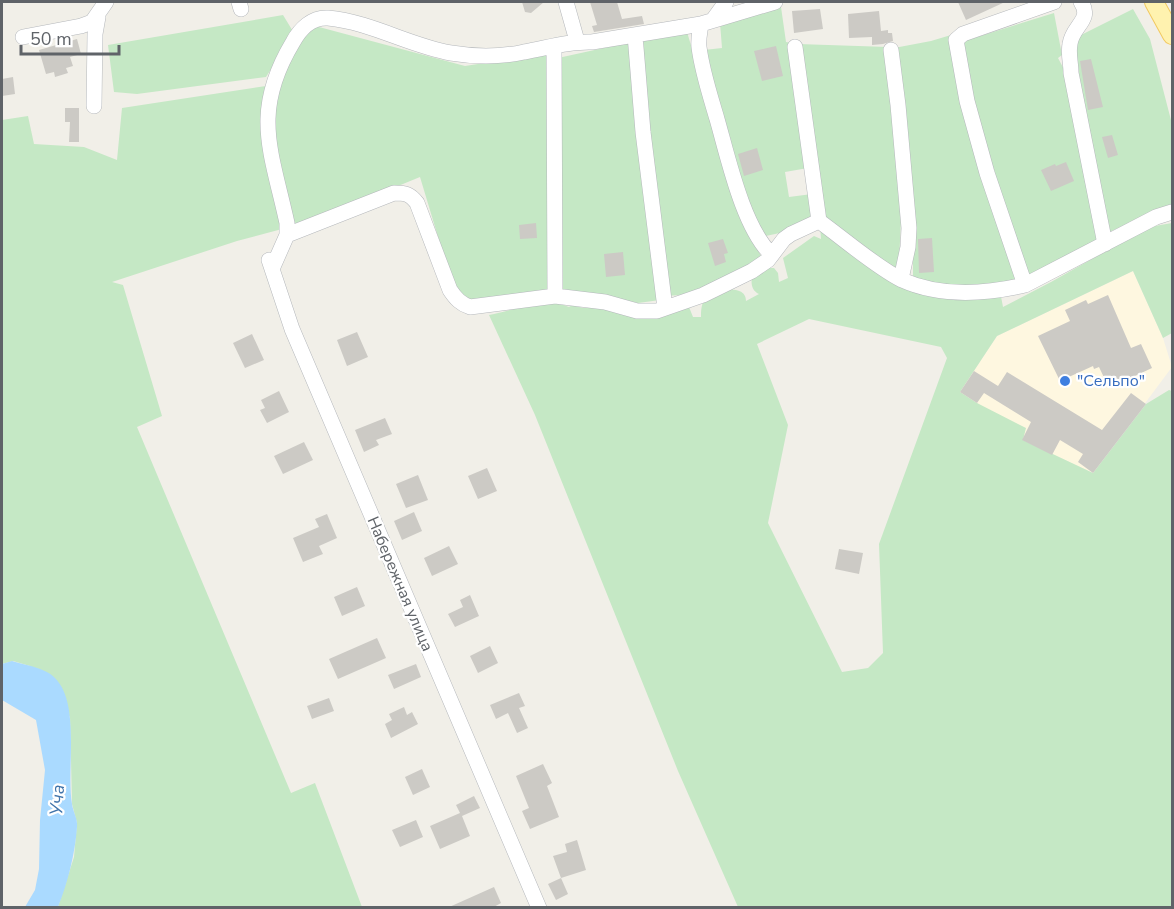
<svg xmlns="http://www.w3.org/2000/svg" width="1174" height="909" viewBox="0 0 1174 909" font-family="'Nunito Sans',sans-serif">
<style>
.commercial{fill:#fef7e0}
.green{fill:#c5e8c5;fill-rule:evenodd}
.water{fill:#aadaff}
.building{fill:#cccac5}
.lines{fill:none;stroke-linecap:round;stroke-linejoin:round}
.minor-casing{stroke:#b5b8bc;stroke-width:16}
.major-casing{stroke:#f2c960;stroke-width:20}
.minor{stroke:#fff;stroke-width:15}
.major{stroke:#fff2af;stroke-width:18}
.shop-dot{fill:#3f7fe0;stroke:#fff;stroke-width:2}
.labels{text-anchor:middle;dominant-baseline:central;stroke-width:4.5;stroke-linejoin:round;paint-order:stroke}
.shop-label{font-size:16px;fill:#366cbe;stroke:#fff;text-anchor:start}
.street-label{font-size:16px;fill:#5f6368;stroke:#fff}
.water-label{font-size:18px;font-style:italic;fill:#4174aa;stroke:#fff}
</style>
<rect width="100%" height="100%" fill="#f1efe8"/>
<!-- commercial -->
<path class="commercial" d="M1133,271l30,67 9,29 -79,106 -71,-33 -45,-37 -17,-11 37,-56z"/>
<!-- green -->
<path class="green" d="M781,7l5,35 5,1 17,125 -23,4 4,25 23,-3c1,5 4,14 3,19 -3,11 -41,23 -52,23l-15,-31 -44,-155 18,-2 -2,-25z
M1133,9l17,30 22,85v83l-16,4 -49,22 -34,-183 6,-14z
M1054,13l8,42 -4,3 9,17 33,165 -73,37 -35,-101 -31,-134z
M283,15l11,18 -28,44 -129,17 -23,-2 -6,-47z
M319,27l146,39 84,-13v235l-8,5 -64,9 -16,-4 -16,-38 -25,-83 -122,50 -8,-5 -17,-82v-42l29,-62 7,-8z
M687,32l50,167 25,60c-22,11 -73,41 -95,36l-18,-142 -8,-114z
M951,35l69,248 -21,3 4,21 48,-25 98,-55 23,-4v110l-9,5 -30,-67 -136,65 -37,56 17,11 49,25 -3,12 70,33 53,-69 23,-14 3,1v516h-434l-60,-136 -143,-356 -46,-100c25,-5 56,-18 80,-8l3,-2 11,3 106,-1 4,10h8c0,-22 7,-19 26,-28 9,1 19,1 19,12l13,-7c-8,-4 -8,-11 -7,-20l8,-6h14l4,5 1,9 9,-4 -5,-20 31,-22 7,3 -1,-14 3,-6 -25,-175 90,3 13,172 -2,45 -6,6 25,8 -5,-2v-28l-19,-200 37,-7zM809,319l132,28 6,11 -68,186 4,109 -15,15 -26,4 -74,-149 20,-98 -31,-81z
M631,42l29,258 -22,3 -29,-6 -47,-5 -4,-234z
M266,86l16,143 -45,12 -125,41 11,3 39,131 -25,11 154,366 24,-10 47,124h-304l16,-50 3,-34 -5,-19 -2,-87 -40,-51 -17,-5 -11,3v-544l26,-4 6,28 50,3 33,13 5,-52z"/>
<!-- water -->
<path class="water" d="M12,661c13,4 34,7 43,17 26,26 11,92 17,126 1,8 6,15 5,23 -2,27 -9,55 -19,80h-33l10,-17 4,-21 1,-49 5,-50 -9,-50 -34,-20v-36z"/>
<!-- building -->
<path class="building" d="M522,2h22l-13,11 -6,-1z
M590,2h27l5,17 20,-3 2,8 -50,8 -2,-6 5,-1z
M958,2h47l-39,18z
M820,9l3,20 -29,4 -2,-22z
M879,11l2,20 7,-1v3h4l1,8 -10,3 -11,1v-8l-23,1 -1,-24z
M77,39l4,15 -11,3 3,9 -7,2 2,5 -13,4 -1,-5 -8,2 -7,-24z
M776,46l7,30 -21,5 -8,-30z
M1091,59l12,48 -15,3 -8,-49z
M13,77l2,17 -13,2v-17z
M65,108h14v34h-10l1,-20h-5z
M1112,135l6,20 -10,3 -6,-21z
M757,148l6,22 -19,6 -6,-22z
M1066,162l8,19 -23,10 -10,-21 14,-6 1,2z
M536,223l1,15 -17,1 -1,-14z
M932,238l2,34 -15,1 -1,-34z
M723,239l5,14 -4,1 2,8 -11,4 -7,-23z
M623,252l2,23 -19,2 -2,-23z
M1108,295l23,53 10,-4 11,24 -43,20 -10,-21 -5,2 -1,-3 -33,15 -22,-45 32,-15 -5,-11 21,-10 2,4z
M357,332l11,25 -21,9 -10,-26z
M252,334l12,26 -19,8 -12,-25z
M974,371l24,15 9,-14 95,58 29,-37 15,11 -53,69 -15,-11 5,-8 -23,-14 -8,15 -30,-15 9,-18 -47,-29 -7,10 -17,-11z
M279,391l10,21 -22,11 -7,-13 5,-2 -4,-8z
M385,418l7,16 -16,6 3,5 -15,7 -9,-22z
M304,442l9,18 -30,14 -9,-18z
M487,468l10,23 -19,8 -10,-23z
M418,475l10,25 -22,8 -10,-24z
M414,512l8,19 -20,9 -8,-19z
M327,514l10,24 -18,8 4,8 -20,8 -10,-24 26,-11 -4,-8z
M449,546l9,18 -26,12 -8,-18z
M839,549l24,4 -4,21 -24,-5z
M357,587l8,19 -23,10 -8,-19z
M470,595l9,21 -24,11 -7,-13 15,-7 -3,-7z
M377,638l9,20 -48,21 -9,-20z
M490,646l8,17 -20,10 -8,-17z
M416,664l5,13 -27,12 -6,-14z
M519,693l6,13 -6,2 9,20 -11,5 -9,-20 -12,6 -6,-14z
M329,698l5,13 -22,8 -5,-13z
M404,707l3,8 5,-3 6,12 -27,14 -6,-14 7,-4 -3,-6z
M543,764l9,19 -5,3 12,31 -29,12 -8,-18 7,-3 -13,-32z
M422,769l8,18 -17,8 -8,-18z
M474,796l6,12 -18,8 8,20 -30,13 -10,-23 30,-13 -4,-8z
M416,820l7,17 -23,10 -8,-17z
M577,840l9,30 -25,8 -8,-22 14,-4 -2,-8z
M561,878l7,16 -12,6 -8,-16z
M494,887l7,16 -9,5h-45z"/>
<g class="lines">
<!-- minor casing -->
<g class="minor-casing">
<path id="minor" d="M239,2l2,7
M566,2l11,39
M1081,2c12,18 -9,24 -11,42 -2,10 1,19 1,29l34,171
M713,20l13,-18
M701,24c-1,8 -3,15 -2,23 3,24 11,48 18,72 11,38 26,109 55,136
M635,35l8,97 22,176
M23,37l58,-11 11,-4 14,-20
M554,46l1,250
M795,47l24,174
M891,50l7,55 11,123 -1,19 -7,32
M94,106l1,-72 3,-17
M287,235l107,-42c12,0 16,1 23,10l33,87c6,9 11,14 20,17l85,-11 50,6 32,9h20l46,-16 49,-24 16,-11 16,-21 7,-5 28,-13c25,18 57,46 83,59 38,17 84,14 123,5l131,-68 16,-5
M269,260l23,69 247,579
M272,269l15,-34v-12c-16,-73 -36,-111 6,-181 7,-13 19,-25 35,-24 43,4 82,28 123,35 24,4 50,4 73,-1 23,-4 45,-11 68,-10l109,-18 74,-22
M1025,285l-38,-112 -20,-72 -11,-61 7,-6 91,-32"/>
</g>
<!-- major casing -->
<g class="major-casing">
<path id="major" d="M1154,2l18,33"/>
</g>
<!-- minor -->
<use href="#minor" class="minor"/>
<!-- major -->
<use href="#major" class="major"/>
</g>
<!-- markers -->
<circle class="shop-dot" cx="1065" cy="381" r="6"/>
<g class="labels">
<!-- shop labels -->
<g class="shop-label">
<text x="1077" y="381">"Сельпо"</text>
</g>
<!-- street labels -->
<g class="street-label">
<text transform="translate(400 584) rotate(67)">Набережная улица</text>
</g>
<!-- water labels -->
<g class="water-label">
<text transform="translate(57 800) rotate(-86)">Уча</text>
</g>
</g>
<!-- border -->
<rect width="1174" height="909" fill="none" stroke="#5f6368" stroke-width="6"/>
<!-- scale -->
<path d="M21 45v9h98v-9" fill="none" stroke="#5f6368" stroke-width="3"/>
<text x="30" y="45" font-size="18" fill="#5f6368" stroke="#ffffff" stroke-width="4.5" paint-order="stroke">50 m</text>
</svg>
